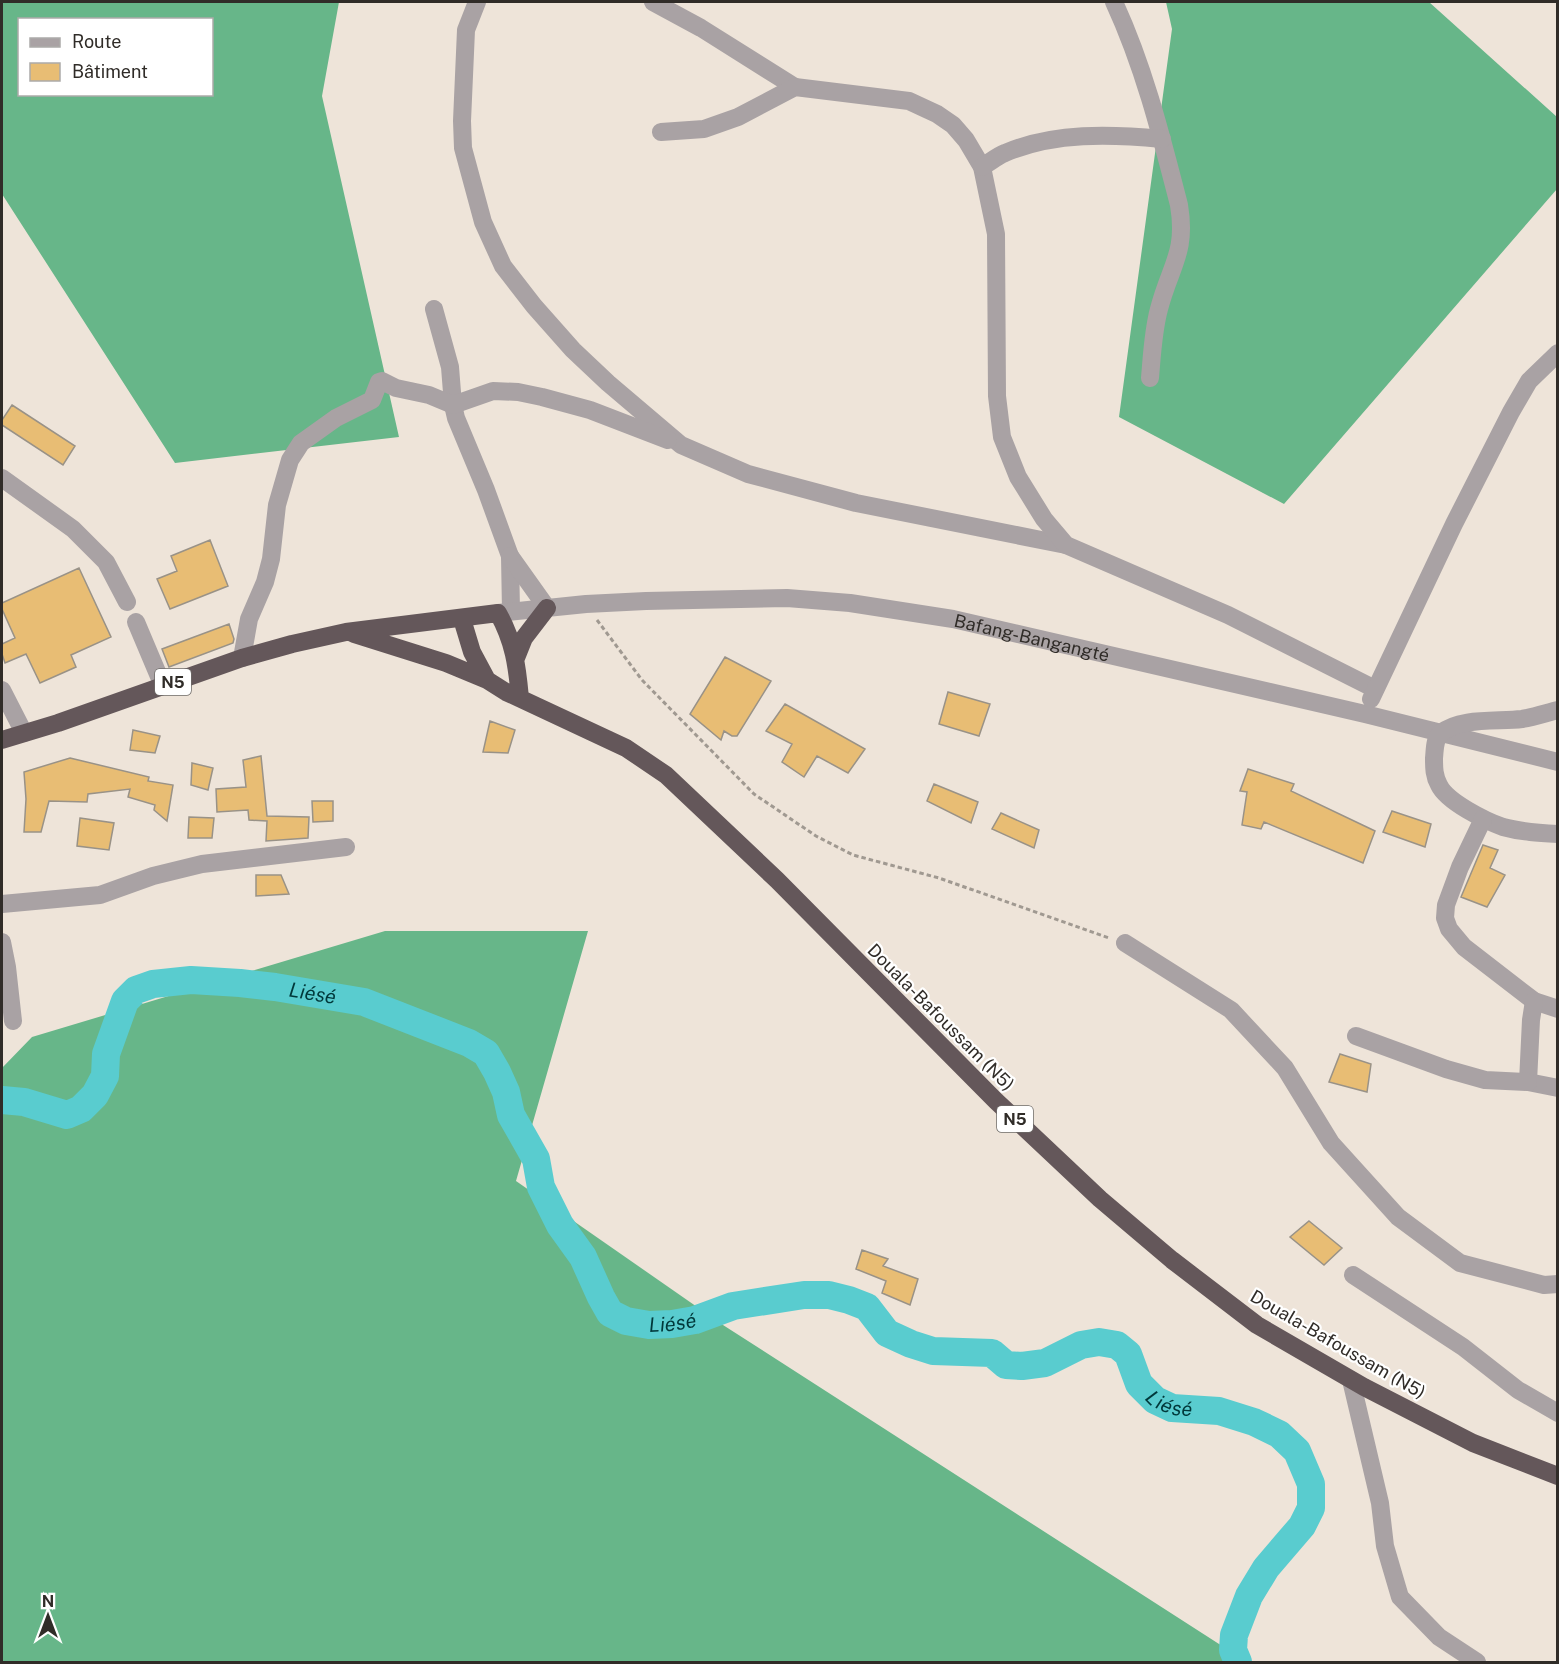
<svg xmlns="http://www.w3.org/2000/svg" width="1559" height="1664" viewBox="0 0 1559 1664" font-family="'Public Sans',sans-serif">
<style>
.forest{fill:#67b689;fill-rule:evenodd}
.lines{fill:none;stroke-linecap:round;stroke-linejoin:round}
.river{stroke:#59cccf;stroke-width:28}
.building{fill:#e8bd74;stroke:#999287;stroke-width:1.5}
.path{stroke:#a09991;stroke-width:3;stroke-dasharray:4.5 3;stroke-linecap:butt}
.minor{stroke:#a9a2a4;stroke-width:18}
.highway{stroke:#64575a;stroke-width:18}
.labels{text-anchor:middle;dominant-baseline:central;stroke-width:4.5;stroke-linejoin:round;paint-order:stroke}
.shield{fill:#fff;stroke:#6e6b68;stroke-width:1.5}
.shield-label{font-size:16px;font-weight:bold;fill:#302c28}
.street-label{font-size:18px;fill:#302c28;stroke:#fff}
.water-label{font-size:20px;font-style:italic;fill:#00383a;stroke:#fff}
</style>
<rect width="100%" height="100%" fill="#eee4d9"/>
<!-- forest -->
<path class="forest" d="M2,2h337l-17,94 77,341 -224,26 -173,-269zM20,20h192v74h-192z
M1166,2h263l128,115v72l-273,315 -165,-87 53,-388z
M385,931h203l-72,250 207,144 524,337h-1245v-594l30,-31z"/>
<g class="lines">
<!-- river -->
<path class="river" id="s1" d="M2,1100l22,2 43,13 14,-6 14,-14 10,-19 1,-22 19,-53 11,-11 17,-6 38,-4 49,3 35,4 89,15 105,41 17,10 11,19 9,20 5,23 25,44 5,28 19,38 23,32 18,40 9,16 16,8 23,4 23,-1 23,-4 38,-14 71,-11h25l20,5 18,7 20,26 24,11 22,7 59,2 14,12 16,1 23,-3 36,-18 18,-3 18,3 11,9 11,30 16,16 17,8 47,3 35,11 25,12 18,17 14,33v24l-9,18 -36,42 -17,28 -15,39 -1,15 5,12"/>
</g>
<!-- building -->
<path class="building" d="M12,405l63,41 -12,19 -61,-40v-5z
M210,540l18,46 -58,23 -13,-30 20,-8 -6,-15z
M79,568l32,69 -40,18 5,12 -36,16 -14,-29 -21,9 -3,-9v-10l13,-6 -13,-29v-6z
M229,624l5,15 -1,4 -64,24 -7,-18z
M725,657l46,24 -34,55h-5l-8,-5 -3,9 -31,-26z
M948,692l42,12 -11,32 -40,-12z
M785,704l80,45 -17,24 -31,-17 -13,21 -22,-15 10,-18 -26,-13z
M490,721l25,9 -7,23 -25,-1z
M133,730l27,6 -5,17 -25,-3z
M261,756l6,60 42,1 -1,21 -42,3 1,-20 -18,-1 -1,-10 -31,2 -1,-23 30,-2 -3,-27z
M70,758l79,19 -1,4 25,4 -6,36 -13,-11 1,-5 -27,-8 2,-8 -42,5 -1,8 -38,-1 -8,31h-17l2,-33 -2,-27z
M192,763l21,5 -5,22 -17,-5z
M1248,769l46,15 -3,7 84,40 -12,32 -99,-41 -3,7 -19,-4 5,-33 -7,-1z
M934,784l44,18 -7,21 -44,-22z
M312,801h21v20l-20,1z
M1392,811l39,13 -6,23 -42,-15z
M1001,813l38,17 -5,18 -42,-19z
M189,817l25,1 -2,20h-24z
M80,818l34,5 -5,27 -32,-4z
M1483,845l15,5 -8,18 15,7 -18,32 -26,-10z
M256,875h25l8,19 -33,2z
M1340,1054l31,10 -4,28 -38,-10z
M1309,1221l33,27 -18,17 -34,-28z
M862,1250l26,9 -5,7 35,13 -8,26 -28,-12 4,-12 -30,-12z"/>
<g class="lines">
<!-- path -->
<path class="path" d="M597,620l45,60 112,114 62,42 37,19 86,23 170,60"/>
<!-- minor -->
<g class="minor">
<path d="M477,2l-11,28 -4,91 1,27 20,74 20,44 31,40 39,44 35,33 73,62 67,29 108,29 210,42"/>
<path d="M653,2l48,26 94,59"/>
<path d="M1114,2c30,65 47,133 65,203 8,48 -9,61 -20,104 -6,22 -7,46 -9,69"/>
<path d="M661,132l43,-3 34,-12 57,-30 114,14 28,13 16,11 13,15 16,27 14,67 1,162 5,41 16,40 26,42 22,26 162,70 147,74"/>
<path d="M982,167c7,-4 15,-11 23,-14 49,-21 106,-19 157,-14"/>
<path d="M434,309l16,58 3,38 3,13 30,72 24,66 1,55"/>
<path d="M2,478l71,51 33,33 21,40"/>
<path d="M510,556l37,52"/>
<path id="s2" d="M498,613l88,-9 60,-3 141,-3 63,5 103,16 412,95 193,48"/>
<path d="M136,622l27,64"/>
<path d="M242,658l7,-39 16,-37 6,-23 6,-54 13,-45 11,-17 35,-25 36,-18 7,-18 3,-1 14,7 33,7 24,10 40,-14 25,1 24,5 48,13 78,30"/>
<path d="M2,690l22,43"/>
<path d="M1371,699l83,-175 57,-112 18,-31 29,-28"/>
<path d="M1558,710c-12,3 -24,7 -36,9 -23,3 -62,-2 -81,14 -7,6 -6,17 -7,25 0,10 0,18 5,27 8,17 47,36 64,42 18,5 36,6 55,7"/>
<path d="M1483,819l-23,48 -14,38 -1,13 4,11 15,18 70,54 24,8"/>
<path d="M2,904l98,-9 53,-19 49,-12 144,-17"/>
<path d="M2,942l5,25 6,54"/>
<path d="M1125,943l106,67 54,58 46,75 67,74 62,46 84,22 14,-1"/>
<path d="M1534,1001l-3,19 -3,62 30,6"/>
<path d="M1356,1036l90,33 39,11 43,2"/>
<path d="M1353,1275l110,72 55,43 40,23"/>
<path d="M1351,1380l29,123 5,43 15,51 39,40 38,25"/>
</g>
<!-- highway -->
<path class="highway" d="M462,619l10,33 15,28 19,12 120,56 40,27 111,105 219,221 104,98 72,61 85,65 107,62 109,56 85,33
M354,634l92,29 41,17
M516,658l8,-20 23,-30
M2,740l56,-17 184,-65 50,-14 54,-12 152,-19c16,29 19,52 22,85"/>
</g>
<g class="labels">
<!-- shield labels -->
<g class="shield">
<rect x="155" y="669" width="36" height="26" rx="4.5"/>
<rect x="997" y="1106" width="36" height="26" rx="4.5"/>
</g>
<g class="shield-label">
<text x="173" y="682">N5</text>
<text x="1015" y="1119">N5</text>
</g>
<!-- street labels -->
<g class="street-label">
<text stroke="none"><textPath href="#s2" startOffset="538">Bafang-Bangangté</textPath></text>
<text transform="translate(941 1017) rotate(45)">Douala-Bafoussam (N5)</text>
<text transform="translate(1338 1344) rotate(30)">Douala-Bafoussam (N5)</text>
</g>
<!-- water labels -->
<g class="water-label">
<text stroke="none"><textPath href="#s1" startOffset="396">Liésé</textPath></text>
<text stroke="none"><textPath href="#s1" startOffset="936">Liésé</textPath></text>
<text stroke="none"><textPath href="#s1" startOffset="1496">Liésé</textPath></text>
</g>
</g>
<!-- border -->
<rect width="1559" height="1664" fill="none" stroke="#302c28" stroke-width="6"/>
<!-- legend -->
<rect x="18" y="18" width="195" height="78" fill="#ffffff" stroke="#acaba9" stroke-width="1.5"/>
<rect x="30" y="38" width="30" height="9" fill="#a9a2a4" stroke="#acaba9" stroke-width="1.5"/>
<text x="72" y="48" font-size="18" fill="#302c28">Route</text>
<rect x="30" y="63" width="30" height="18" fill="#e8bd74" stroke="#acaba9" stroke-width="1.5"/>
<text x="72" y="78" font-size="18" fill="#302c28">Bâtiment</text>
<!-- north arrow -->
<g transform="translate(48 1616)" stroke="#ffffff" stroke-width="4.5" paint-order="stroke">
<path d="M0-4.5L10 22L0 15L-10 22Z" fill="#302c28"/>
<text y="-9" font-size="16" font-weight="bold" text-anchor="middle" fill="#302c28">N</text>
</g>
</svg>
